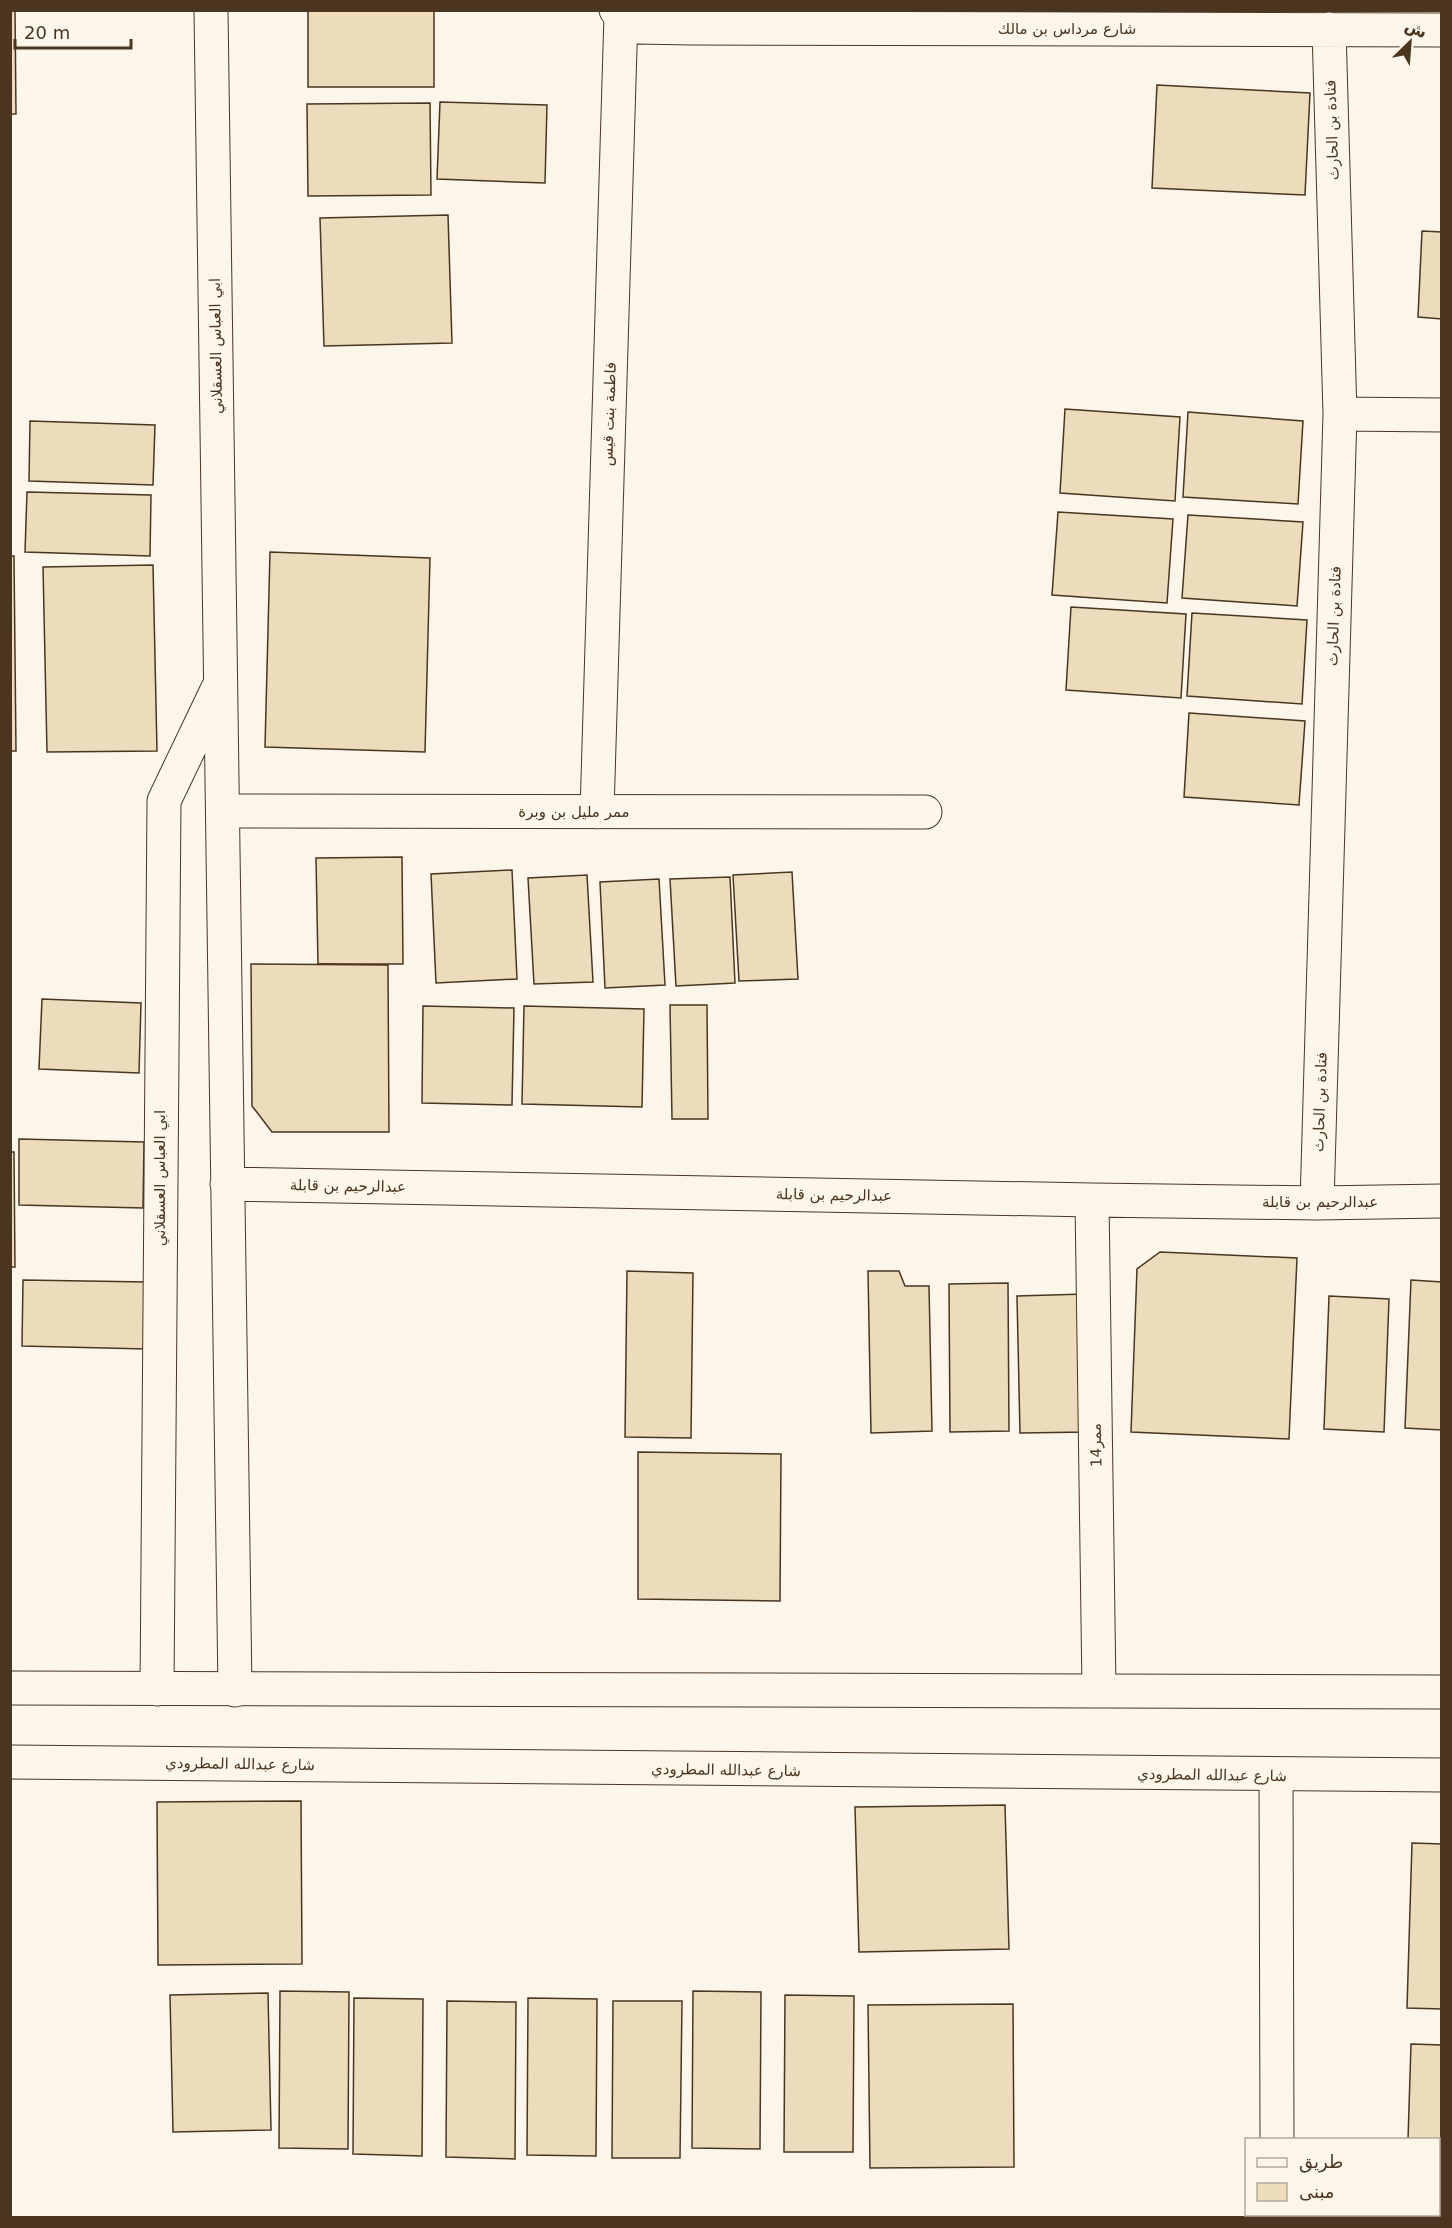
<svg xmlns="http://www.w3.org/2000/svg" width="1452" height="2228" viewBox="0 0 1452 2228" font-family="'DejaVu Sans','Noto Naskh Arabic',sans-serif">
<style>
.building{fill:#ecdcbc;stroke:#4a3520;stroke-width:1.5}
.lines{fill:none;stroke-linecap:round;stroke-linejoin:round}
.minor-casing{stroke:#4a3520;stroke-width:35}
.tertiary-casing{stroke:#4a3520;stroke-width:35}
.minor{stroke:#fbf6e9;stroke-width:33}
.tertiary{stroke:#fbf6e9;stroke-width:33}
.labels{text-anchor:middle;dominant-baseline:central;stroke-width:4.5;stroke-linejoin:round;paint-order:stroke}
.street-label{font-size:15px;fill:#4a3520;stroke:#fbf6e9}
</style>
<rect width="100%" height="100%" fill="#fbf6e9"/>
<!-- building -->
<path class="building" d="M10,10h5l1,104h-6z
M308,10h126v77h-126z
M1157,85l153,8 -5,102 -153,-7z
M440,102l107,3 -2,78 -108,-4z
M430,103l1,92 -123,1 -1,-92z
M448,215l4,128 -128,3 -4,-128z
M1422,231l20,1v87l-24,-2z
M1065,409l115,8 -5,84 -115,-8z
M1188,412l115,9 -5,83 -115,-7z
M30,421l125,4 -2,60 -124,-4z
M27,492l124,3 -1,61 -125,-4z
M1058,512l115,7 -6,84 -115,-8z
M1188,515l115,7 -6,84 -115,-8z
M270,552l160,6 -5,194 -160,-5z
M10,556h4l2,195h-6z
M153,565l4,186 -110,1 -4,-185z
M1071,607l115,7 -5,84 -115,-8z
M1192,613l115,7 -5,84 -115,-8z
M1189,713l116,8 -6,84 -115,-8z
M402,857l1,107h-85l-2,-106z
M512,870l5,109 -81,4 -5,-109z
M792,872l6,107 -59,2 -6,-106z
M587,875l6,107 -59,2 -6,-106z
M730,877l5,106 -59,3 -6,-107z
M659,879l6,106 -60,3 -5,-106z
M251,964l137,1 1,167h-117l-20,-26z
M42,999l99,4 -2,70 -100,-4z
M670,1005h37l1,114h-36z
M423,1006l91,2 -2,97 -90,-2z
M524,1006l120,3 -2,98 -120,-3z
M19,1139l125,3 -1,66 -124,-3z
M10,1152h4l1,115h-5z
M1160,1252l137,6 -8,181 -158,-7 6,-163z
M627,1271l66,2 -2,165 -66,-1z
M868,1271h31l6,15h24l3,145 -61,2z
M23,1280l124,2v67l-125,-3z
M1411,1280l31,2v148l-37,-2z
M1008,1283l1,148 -59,1 -1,-148z
M1085,1294l3,138 -68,1 -3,-137z
M1329,1296l60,3 -5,133 -60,-3z
M638,1452l143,2 -1,147 -142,-2z
M301,1801l1,163 -144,1 -1,-163z
M1005,1805l4,144 -150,3 -4,-145z
M1412,1843l30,1v165l-35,-1z
M280,1991l69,1 -1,157 -69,-1z
M693,1991l68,1 -1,157 -68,-1z
M268,1993l3,137 -98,2 -3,-137z
M785,1995l69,1 -1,156h-69z
M354,1998l69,1 -1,157 -69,-2z
M528,1998l69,1 -1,157 -69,-1z
M447,2001l69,1 -1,157 -69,-2z
M613,2001h69l-2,157h-68z
M1013,2004l1,163 -144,1 -2,-163z
M1411,2044l31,1v166h-4v-71h-30z"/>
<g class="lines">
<!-- minor casing -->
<g class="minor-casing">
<path id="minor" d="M211,10l24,1680
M616,10l21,17 55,1 750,2
M1340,414l102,1
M223,811l702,1
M597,812l24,-797
M227,1184l865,16 225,3 125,-2
M1092,1200l7,490
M1317,1203l23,-789 -11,-385
M157,1689l7,-888 54,-113
M1276,1776l1,364
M1278,2214v4"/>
</g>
<!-- tertiary casing -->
<g class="tertiary-casing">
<path id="tertiary" d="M10,1688l1432,4
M10,1762l1432,13"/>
</g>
<!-- minor -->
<use href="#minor" class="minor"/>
<!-- tertiary -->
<use href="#tertiary" class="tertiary"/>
</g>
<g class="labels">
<!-- street labels -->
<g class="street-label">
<text x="1067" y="29">شارع مرداس بن مالك</text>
<text transform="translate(1332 130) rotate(-92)">فتادة بن الحارث</text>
<text transform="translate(216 346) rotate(-91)">ابي العباس العسقلاني</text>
<text transform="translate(609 414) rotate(-88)">فاطمة بنت قيس</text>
<text transform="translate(1334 616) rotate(-88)">فتادة بن الحارث</text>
<text x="574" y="812">ممر مليل بن وبرة</text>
<text transform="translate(1320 1102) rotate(-88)">فتادة بن الحارث</text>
<text transform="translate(160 1178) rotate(-90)">ابي العباس العسقلاني</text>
<text transform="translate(348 1186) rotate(1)">عبدالرحيم بن قابلة</text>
<text transform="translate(834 1195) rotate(1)">عبدالرحيم بن قابلة</text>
<text x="1320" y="1202">عبدالرحيم بن قابلة</text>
<text transform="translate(1096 1445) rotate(-91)">ممر14</text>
<text transform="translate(240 1764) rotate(1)">شارع عبدالله المطرودي</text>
<text transform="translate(726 1770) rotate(1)">شارع عبدالله المطرودي</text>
<text transform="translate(1212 1775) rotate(1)">شارع عبدالله المطرودي</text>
</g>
</g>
<!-- border -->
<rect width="1452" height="2228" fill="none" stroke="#4a3520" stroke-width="24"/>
<!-- legend -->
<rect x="1245" y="2138" width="195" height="78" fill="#fbf6e9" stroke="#b4a999" stroke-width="1.5"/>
<rect x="1257" y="2158" width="30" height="9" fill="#fbf6e9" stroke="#b4a999" stroke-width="1.5"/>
<text x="1299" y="2168" font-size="18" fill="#4a3520">طريق</text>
<rect x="1257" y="2183" width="30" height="18" fill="#ecdcbc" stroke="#b4a999" stroke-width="1.5"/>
<text x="1299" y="2198" font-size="18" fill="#4a3520">مبنى</text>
<!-- north arrow -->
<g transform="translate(1410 42) rotate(25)" stroke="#fbf6e9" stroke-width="4.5" paint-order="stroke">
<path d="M0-4.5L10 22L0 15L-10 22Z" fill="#4a3520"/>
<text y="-9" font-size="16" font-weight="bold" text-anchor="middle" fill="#4a3520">ش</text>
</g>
<!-- scale -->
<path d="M15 39v9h116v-9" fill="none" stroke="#4a3520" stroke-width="3"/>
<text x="24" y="39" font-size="18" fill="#4a3520" stroke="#fbf6e9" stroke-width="4.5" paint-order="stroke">20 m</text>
</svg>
